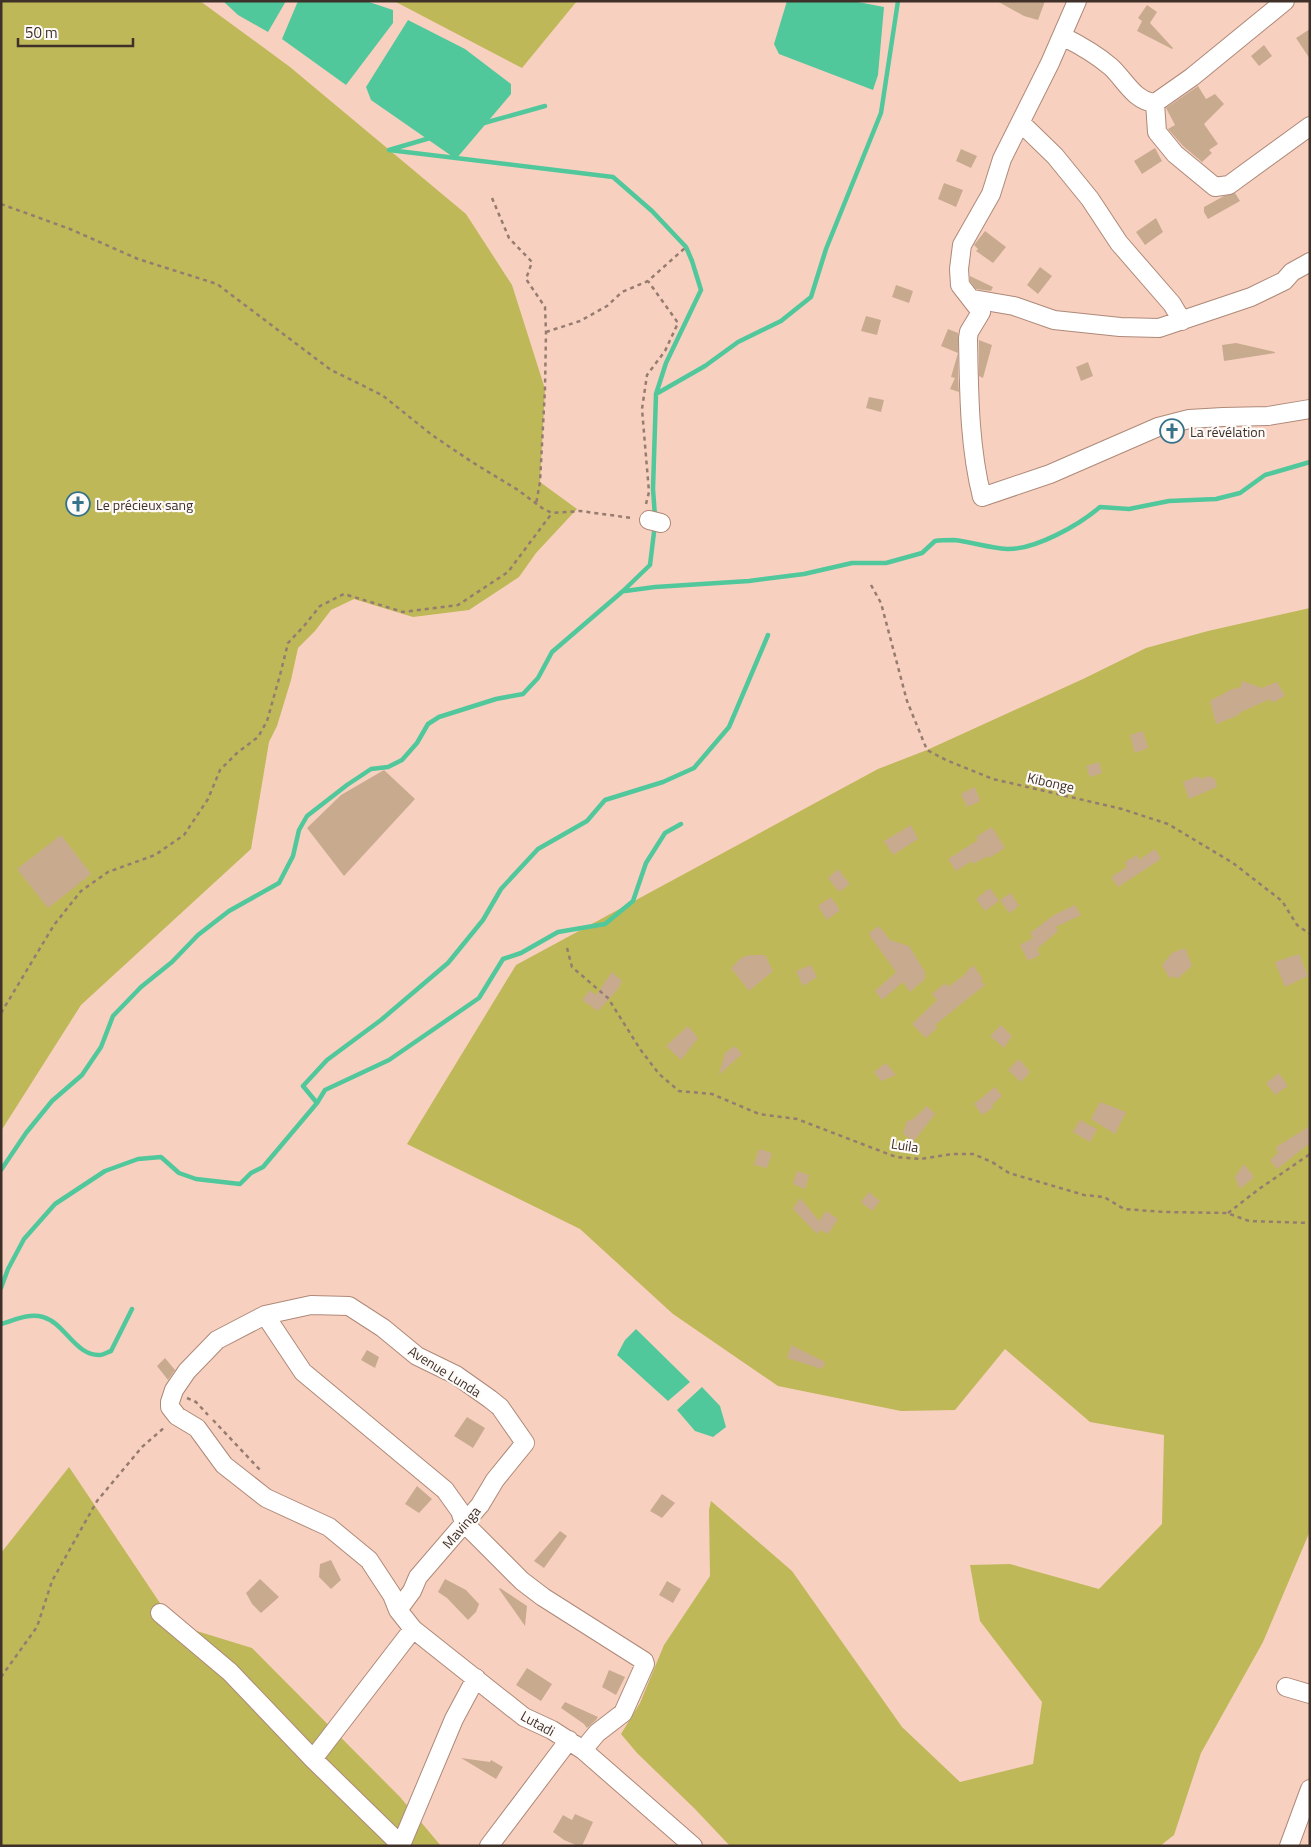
<svg xmlns="http://www.w3.org/2000/svg" width="1311" height="1847" viewBox="0 0 1311 1847" font-family="'Titillium Web',sans-serif">
<style>
.green{fill:#beb858}
.water{fill:#50c89c}
.lines{fill:none;stroke-linecap:round;stroke-linejoin:round}
.stream{stroke:#50c89c;stroke-width:4.5}
.building{fill:#c8ab8f}
.minor-casing{stroke:#ae8978;stroke-width:20}
.path{stroke:#967c70;stroke-width:2.5;stroke-dasharray:4 4;stroke-linecap:butt}
.minor{stroke:#fff;stroke-width:18}
.labels{text-anchor:middle;dominant-baseline:central;stroke-width:4.5;stroke-linejoin:round;paint-order:stroke}
.poi-label{font-size:14px;fill:#3f3029;stroke:#fefaf8;text-anchor:start}
.street-label{font-size:14px;fill:#3f3029;stroke:#fefaf8}
</style>
<rect width="100%" height="100%" fill="#f8d0bf"/>
<!-- green -->
<path class="green" d="M1,1h199l90,66 176,147 46,71 33,104 -5,93 37,27 -41,44 -17,24 -50,33 -56,7 -59,-18 -23,11 -16,21 -17,17 -7,32 -14,46 -8,16 -18,107 -170,156 -80,126z
M394,1h183l-55,67z
M1310,608v923l-47,111 -62,111 -27,82 -14,11h-430l-36,-38 -57,-55 -16,-19 19,-31 24,-58 46,-69 -1,-66 2,-9 81,70 110,156 58,55 73,-18 9,-62 -62,-81 -10,-56 40,-1 89,25 63,-65 2,-89 -74,-13 -85,-73 -50,61 -54,1 -123,-25 -105,-72 -93,-85 -173,-85 109,-179 362,-196 49,-19 156,-71 63,-31 62,-17z
M69,1467l105,157 78,24 148,149 41,49h-440v-293z"/>
<!-- water -->
<path class="water" d="M223,1h63l-18,31 -30,-17z
M298,1h68l27,9v13l-47,62 -64,-46z
M787,1h66l31,6 -6,68 -5,15 -94,-36 -5,-10z
M408,20l57,29 46,35v10l-55,65 -85,-59 -5,-13z
M636,1329l54,53 -22,19 -51,-46 8,-15z
M702,1387l18,19 6,21 -13,10 -18,-6 -18,-21z"/>
<g class="lines">
<!-- stream -->
<path class="stream" d="M484,123l61,-17
M430,138l-41,12 224,27 39,34 34,36 6,14 9,29 -35,73 -10,31 -3,95 2,28
M656,394l49,-28 33,-24 43,-21 30,-24 15,-48 55,-136 17,-112
M625,591l30,-4 94,-6 55,-7 48,-11h34l36,-10 13,-12c6,-1 13,-1 19,-1 18,2 35,8 53,9 28,1 72,-24 93,-42l29,2 40,-8 47,-2 24,-6 25,-18 45,-13
M317,1103l-14,-17 24,-26 54,-40 67,-57 35,-43 18,-31 37,-40 49,-28 18,-21 58,-18 31,-14 35,-41 39,-92
M1,1170l25,-37 26,-32 30,-26 19,-28 12,-31 28,-29 31,-25 26,-27 31,-24 50,-28 14,-27 6,-26 8,-14 40,-31 24,-16 17,-2 14,-7 15,-17 11,-19 11,-7 57,-18 27,-5 15,-16 14,-26 71,-61 27,-26 5,-41
M1,1288l7,-19 16,-30 31,-35 50,-33 33,-12 23,-2 18,16 17,6 44,5 11,-11 12,-6 54,-64 8,-13 64,-30 90,-62 24,-39 18,-6 37,-21 47,-8 28,-23 13,-38 19,-30 16,-9
M1,1324c14,-4 27,-11 42,-7 22,6 32,39 57,38 3,0 8,-3 11,-4l21,-42"/>
</g>
<!-- building -->
<path class="building" d="M997,1h48l-7,19 -14,-4z
M1147,5l10,7 -7,11 23,25 -1,1 -35,-18 5,-10 -4,-3z
M1310,29v30l-14,-21z
M1264,45l8,11 -13,10 -8,-10z
M1198,86l8,13 9,-5 9,10 -20,20 14,20 -9,6 3,3 -10,9 -19,-16 -15,-17 7,-4 -9,-17z
M1155,148l7,13 -20,13 -8,-13z
M961,149l16,7 -6,12 -15,-7z
M944,183l19,7 -7,17 -18,-8z
M1235,193l5,8 -32,18 -4,-7v-5l20,-11z
M1156,218l7,14 -18,13 -9,-13z
M985,231l21,16 -13,16 -17,-12 2,-2 -4,-4z
M1040,267l12,9 -14,18 -11,-9z
M970,276l23,11 -2,4 -15,-2 -6,-8z
M896,285l17,6 -4,12 -17,-6z
M866,316l15,4 -4,15 -16,-4z
M948,329l10,4v20l-17,-7z
M979,340l13,5 -9,33 -4,-2z
M1236,343l39,9v1l-51,8 -2,-16z
M958,353v25l1,14 -9,-3 5,-11 -4,-1z
M1088,362l5,14 -12,5 -5,-14z
M869,397l15,3 -3,12 -15,-4z
M1242,681l20,7 15,-6 8,14 -13,7 -2,-4 -31,14v2l-23,9 -6,-23 22,-12 8,-1z
M1143,731l5,17 -13,5 -5,-18z
M1099,762l3,11 -12,4 -4,-11z
M384,770l31,29 -71,77 -37,-48 34,-33z
M1198,776l2,3 9,-3 6,3 2,8 -28,12 -6,-17z
M975,787l5,14 -13,6 -6,-13z
M911,825l7,14 -25,16 -9,-14z
M992,827l13,21 -16,10 -1,-2 -15,8 -1,-3 -16,10 -8,-12 30,-19 -2,-3z
M61,835l30,39 -43,34 -31,-39z
M1155,849l6,10 -43,28 -7,-10 16,-10 -2,-5 12,-7 2,5z
M838,869l12,15 -11,8 -11,-14z
M990,888l9,13 -14,10 -9,-12z
M1011,893l8,13 -10,7 -9,-13z
M831,897l9,13 -13,10 -9,-14z
M1075,905l6,10 -25,12 2,4 -21,18 3,6 -12,6 -8,-16 13,-7 -3,-5 24,-18z
M879,926l11,14 19,6 16,26v7l-15,13 -7,-10 -21,18 -7,-9 21,-19 -26,-36 -1,-3z
M1185,948l7,18 -15,13 -4,-3 -3,3 -8,-14 10,-12z
M1299,954l9,22 -23,11 -10,-25z
M750,955h15l8,16 -24,20 -18,-23 10,-10z
M811,965l6,12 -14,9 -7,-15z
M973,965l10,14 -3,1 5,5 -50,40 3,2 -12,11 -14,-14 25,-24 -5,-6 13,-11 3,4 15,-11z
M612,972l10,9 -4,8 -20,22 -16,-11 8,-10 6,5z
M1001,1025l11,11 -8,12 -14,-12z
M688,1026l10,12 -17,22 -15,-14z
M735,1046l7,8 -23,21 6,-22z
M1019,1059l11,13 -9,10 -13,-12z
M886,1063l10,12 -15,6 -7,-9z
M1279,1073l9,13 -13,9 -9,-12z
M995,1087l7,9 -10,9 2,2 -12,8 -8,-11z
M1100,1102l26,10 -11,22 -24,-15z
M927,1106l8,8 -21,27 -11,-7 4,-13 5,-1z
M1080,1120l17,9 -7,13 -17,-10z
M1310,1126v17l-33,26 -7,-9 8,-7 -2,-6z
M759,1149l13,4 -5,15 -13,-3z
M1244,1164l10,13 -14,12 -5,-12z
M797,1171l12,4 -4,14 -12,-5z
M869,1192l11,9 -8,10 -11,-9z
M800,1198l19,23 7,-10 12,8 -10,15 -7,-4 -4,4 -24,-25z
M791,1345l34,17 -3,7 -35,-11z
M367,1350l12,7 -4,11 -14,-8z
M165,1358l10,12 -7,10 -11,-14z
M467,1417l18,11 -12,20 -19,-12z
M417,1486l15,13 -13,14 -14,-9z
M662,1494l13,9 -13,15 -12,-7z
M560,1531l7,5 -23,32 -10,-7z
M331,1560l10,20 -10,9 -12,-12 1,-13z
M260,1579l19,18 -18,16 -9,-9 -6,-11z
M445,1579l21,11 13,14 -3,8 -8,8 -21,-22 -9,-6z
M667,1581l14,8 -8,14 -14,-8z
M500,1588l27,18 -2,20 -26,-37z
M527,1668l25,16 -11,17 -25,-16z
M609,1670l16,7 -9,18 -14,-8z
M565,1702l33,15 -2,3 -9,8 -3,-4 -23,-16z
M461,1758l29,4 1,-2 12,7 -7,12z
M575,1814l18,8 -11,24h-4l-14,-6 -11,-8 10,-17 9,5z"/>
<g class="lines">
<!-- minor casing -->
<g class="minor-casing">
<path id="minor" d="M1077,1l-27,62 -48,96 -11,35 -29,51 -3,24 1,16 21,27 -12,20 -1,6c1,53 1,108 14,159l68,-23 108,-47 31,-8 34,-2 45,-1 42,-7
M1062,36c18,9 34,18 49,31 14,13 23,34 44,36l2,29 18,22 40,33 14,-2 81,-59
M1155,103l37,-26 93,-76
M1021,123l34,33 35,43 29,44 53,61 10,17
M973,299l41,7 40,14 66,7 39,1 92,-31 33,-16 8,-9 18,-10
M649,520l12,3
M265,1315l38,57 142,118 15,21 4,12 58,58 21,16 101,64 1,3 -22,49 -26,20 -14,17
M398,1610l14,-19 6,-14 62,-72 15,-25 30,-37 -25,-36 -10,-8 -34,-24 -39,-19 -34,-28 -34,-22 -38,-1 -46,10 -48,25 -30,31 -13,19 -4,12v5l7,9 20,12 27,37 42,33 63,29 40,33 23,35 6,15 15,19 111,88 28,13 31,20 110,96
M160,1613l70,59 83,87 89,87
M1286,1687l24,7
M313,1759l100,-130
M401,1845l53,-126 22,-41
M489,1846l80,-106
M1289,1846l21,-57"/>
</g>
<!-- path -->
<path class="path" d="M492,198l17,40 23,24 -6,17 19,28 1,25 -1,57 -5,93 -4,22
M1,204l69,25 68,30 79,25 114,86 51,25 50,40 40,27 46,28 24,18 10,5 28,-2 52,7
M546,332l34,-11 27,-15 15,-14 26,-11 38,-34
M646,504l3,-12 -7,-83 5,-34 18,-24 13,-28 -30,-42
M871,585l10,18 26,98 20,49 19,10 47,19 129,30 46,15 65,39 49,38 15,24 13,9
M567,948l5,19 36,31 32,51 19,25 20,17 33,3 47,20 38,5 99,38 24,2 32,-5h21l19,8 17,11 75,22 20,2 20,12 40,3 63,1 22,8 61,2
M1,1013l53,-88 27,-34 27,-19 47,-17 29,-20 24,-36 12,-29 17,-17 21,-16 9,-16 13,-46 8,-32 16,-17 16,-20 24,-12 59,18 55,-7 50,-33 44,-59
M1228,1213l31,-24 51,-35
M187,1398l9,4 12,13
M213,1420l48,51
M1,1677l36,-50 15,-46 45,-80 45,-54 23,-20"/>
<!-- minor -->
<use href="#minor" class="minor"/>
</g>
<!-- icons -->
<defs>
<g id="church-ring" transform="scale(1.25)"><circle r="9.5" fill="#fefaf8" stroke="#36738a" stroke-width="1.5"/><path d="M-1.2-6h2.4v3.5h3.3v2.4h-3.3V6h-2.4V-.1h-3.3v-2.4h3.3Z" fill="#36738a"/></g>
</defs>
<g fill-rule="evenodd">
<use href="#church-ring" x="1172" y="431"/>
<use href="#church-ring" x="78" y="504"/>
</g>
<g class="labels">
<!-- poi labels -->
<g class="poi-label">
<text x="1190" y="431">La révélation</text>
<text x="96" y="504">Le précieux sang</text>
</g>
<!-- street labels -->
<g class="street-label">
<text transform="translate(1051 782) rotate(13)">Kibonge</text>
<text transform="translate(905 1145) rotate(9)">Luila</text>
<text transform="translate(445 1371) rotate(32)">Avenue Lunda</text>
<text transform="translate(461 1527) rotate(-50)">Mavinga</text>
<text transform="translate(538 1723) rotate(29)">Lutadi</text>
</g>
</g>
<!-- border -->
<rect width="1311" height="1847" fill="none" stroke="#3f3029" stroke-width="5"/>
<!-- scale -->
<path d="M18 38v8h115v-8" fill="none" stroke="#3f3029" stroke-width="2.5"/>
<text x="25" y="38" font-size="15" fill="#3f3029" stroke="#fefaf8" stroke-width="4" paint-order="stroke">50 m</text>
</svg>
